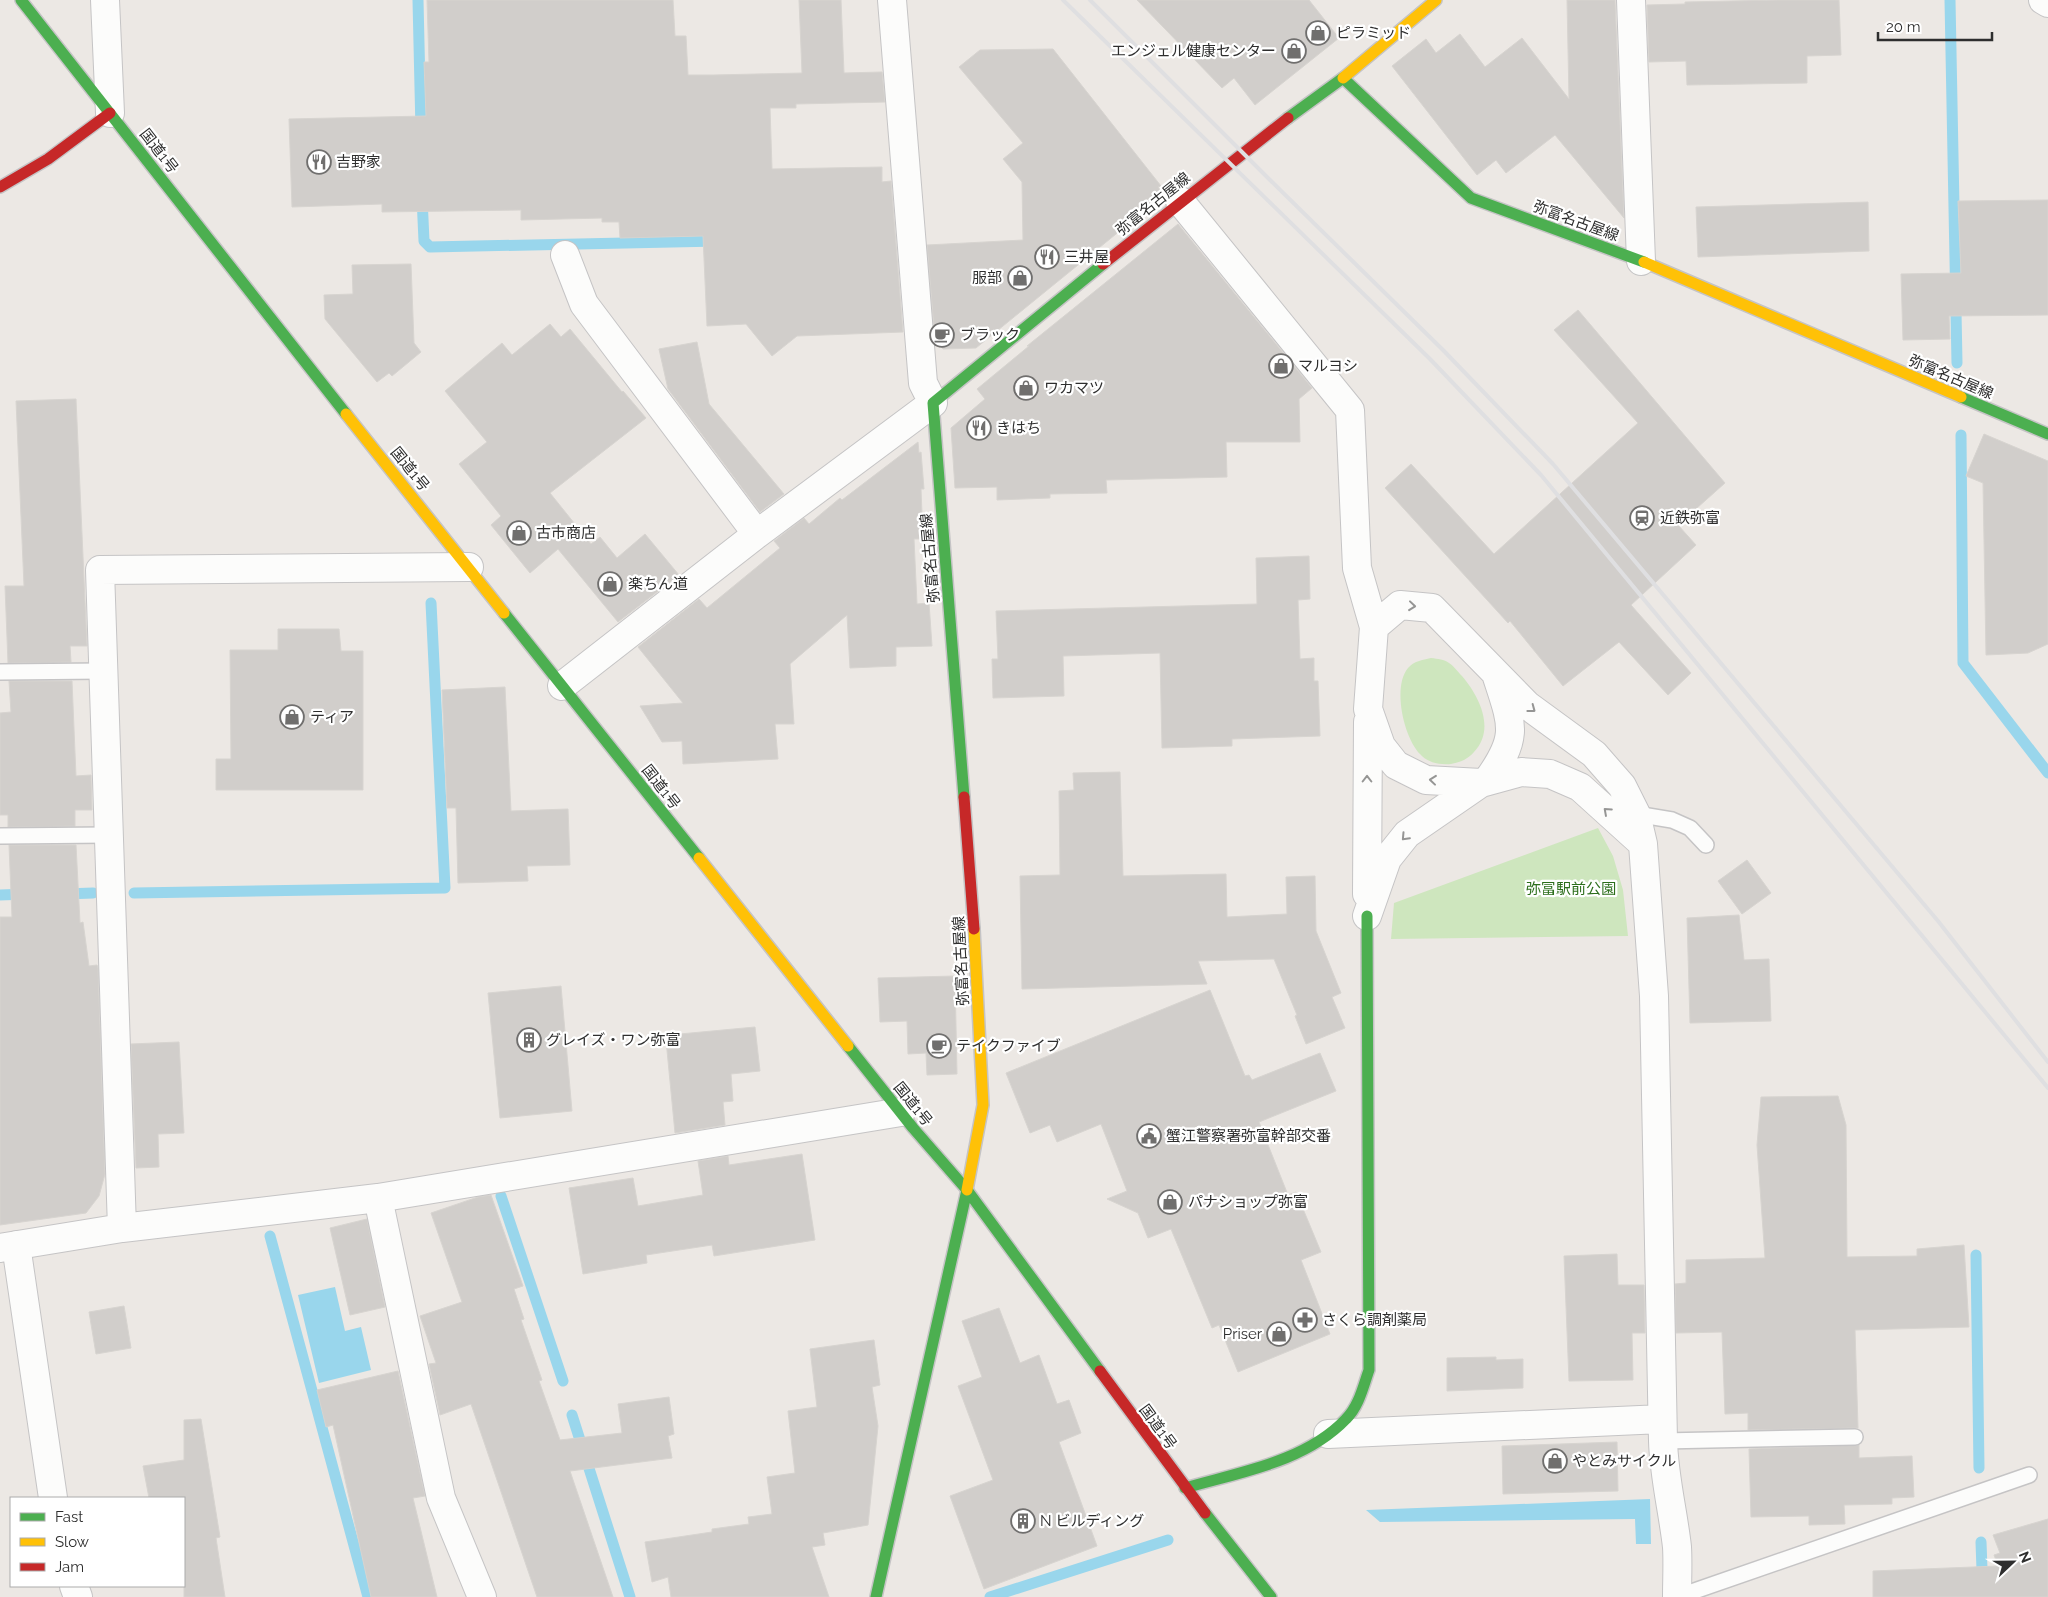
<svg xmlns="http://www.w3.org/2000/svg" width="2048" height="1597" viewBox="0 0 2048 1597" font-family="Raleway,'Noto Sans JP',sans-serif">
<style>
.green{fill:#cee6be}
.water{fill:#99d6ec}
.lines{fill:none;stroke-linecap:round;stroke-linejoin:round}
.stream{stroke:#99d6ec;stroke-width:11}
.building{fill:#d1cecb;stroke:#d7d4d0}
.lane-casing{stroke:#c5c4c5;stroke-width:18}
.street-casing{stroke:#c5c4c5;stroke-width:30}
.fast-casing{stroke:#c5c4c5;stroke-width:14}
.slow-casing{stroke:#c5c4c5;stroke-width:14}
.jam-casing{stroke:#c5c4c5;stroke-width:14}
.lane{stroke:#fcfcfb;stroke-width:15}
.street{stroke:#fcfcfb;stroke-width:28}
.fast{stroke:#4caf50;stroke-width:11}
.slow{stroke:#ffc107;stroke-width:11}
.jam{stroke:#c62828;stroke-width:11}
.rail{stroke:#dfdfe1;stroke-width:4}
.oneway{stroke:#959594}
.labels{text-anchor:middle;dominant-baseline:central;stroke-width:4.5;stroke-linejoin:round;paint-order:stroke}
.poi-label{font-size:15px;fill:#2e2e2e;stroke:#fff;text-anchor:start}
.street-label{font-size:15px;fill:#2e2e2e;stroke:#fff}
.park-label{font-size:15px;fill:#2c6e1b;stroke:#fff}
</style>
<rect width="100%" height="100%" fill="#ece8e4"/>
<!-- green -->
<path class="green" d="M1431,658c7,1 13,1 18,5 5,3 9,9 13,13 17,20 34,53 12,76 -6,7 -13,10 -23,12 -11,1 -23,-1 -31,-10 -16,-16 -28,-67 -12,-86 6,-7 14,-8 23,-10z
M1598,828l15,28 10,34 5,46 -237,3 3,-36z"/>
<!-- water -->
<path class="water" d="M335,1287l10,44 16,-4 10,43 -52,13 -21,-88z
M1650,1499l1,45h-15l-1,-25 -255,3 -14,-12z"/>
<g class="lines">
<!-- stream -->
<path class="stream" d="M418,0l3,131
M1950,0l7,363
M422,197l2,44 6,6 289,-6
M1961,435l2,228 85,110
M134,893l311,-5 -14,-285
M65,894l28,-1
M0,895l27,-1
M501,1196l62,185
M270,1236l98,361
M1976,1255l3,213
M572,1415l58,182
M1981,1542l2,55
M990,1597l178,-57"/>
</g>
<!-- building -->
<path class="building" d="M427,0h246l2,36h11l2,39h25l89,-2 -3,-73h42l3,73 38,-1 3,30 -89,2v4h-26l2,61 110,-2v15l9,-1 12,151 -106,4 -25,20 -26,-32 -39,2 -4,-90 -83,2 -1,-16h-17v-4l-81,2v-10l-139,2v-8l-90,3 -3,-88 137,-3 -2,-54h5z
M1137,0h172l30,38 -84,67 -21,-27 -12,10z
M1567,0h48l9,218 -69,-83 -49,38 -10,-13 -19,15 -85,-109 34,-27 10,14 24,-19 25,33 37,-29 47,61z
M1778,0h61l2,55 -34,1v27l-120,2 -1,-24 -37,1 -2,-57 38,-1v-2z
M1053,49l108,137 -3,1 6,8 -188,153 -33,1 -8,-10 -8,-94 96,-5 -1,-58 -19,-23 20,-16 -64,-76 21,-17z
M2048,200v115l-99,1 1,23 -47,1 -2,-66 60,-1 -3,-72z
M1868,202l1,49 -171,6 -2,-50z
M1178,224l134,164 -13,11 1,43h-74l1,35 -121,3 1,13 -57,1v4l-53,2v-13l-42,1 -4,-60 34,-29 -8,-10 52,-43h-2z
M411,264l3,79 7,9 -29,24 -3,-3 -12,9 -52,-63 -1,-24 29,-1 -1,-29z
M1578,310l147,173 -47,42 18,20 -65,60 60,68 -23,22 -49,-53 -56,44 -53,-65 -2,2 -123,-135 26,-24 83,90 144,-131 -84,-93z
M550,324l11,13 9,-8 52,63 1,-1 23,27 -96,75 41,51 9,-7 17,21 28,-24 34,41 -61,47 -60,-73 -28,24 -39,-48 10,-9 -42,-52 28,-22 -42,-51 57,-48 10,12z
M697,342l12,62 75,90 -24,18 -92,-123 -9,-40z
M76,399l11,247h-17l1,16 -63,1 -3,-77h19l-8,-185z
M1984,434l64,27v183l-20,9 -42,2 -3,-172 -17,-7z
M918,442l1,11 2,-1 3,37h-3l2,50h-9l3,65 12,-1 3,43 -36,1v19l-46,2 -3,-53 -57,49 4,60h-19l3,35 -95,5 -1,-23 -20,1 -22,-36 43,-3 -45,-56 61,-48 8,9 73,-60 -6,-7 30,-23 5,6 31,-26 2,2z
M1309,556l1,43 -12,1 2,59 14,-1v23h4l2,55 -88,3v7l-70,2 -2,-95 -97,3 1,40 -71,2 -1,-39h6l-2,-48 261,-7 -1,-46z
M278,629h61l2,22h22v139h-147v-31h15l-1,-109h48z
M9,681h63l4,95 15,-1 1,35h-17v16l-67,1v-12h-8v-102l11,-1z
M505,687l6,124 57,-2 2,56 -43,1 1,15 -70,2 -2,-75h-9l-5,-118z
M1120,772l3,104 103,-2 1,43 60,-3 -1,-37 29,-1 1,55 25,62 -9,4 13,31 -39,16 -11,-28 2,-1 -23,-56 -76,2 9,23 -185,5 -2,-113 40,-1 -1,-84 15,-1 -1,-17z
M9,845h67l4,78 3,-1 6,44 8,-1 1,3 7,206 -6,22 -13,17 -86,12v-308h12z
M1747,860l24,33 -29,21 -24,-33z
M1739,915l5,45 25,-1 2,62 -81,2 -3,-105z
M955,976l2,98 -30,1 -1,-22 -18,1 -1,-33 -27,1 -2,-44z
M561,986l11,125 -72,7 -12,-125z
M1210,990l35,86 4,-1 3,5 68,-27 16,38 -77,31 29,73 8,-3 25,60 -20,8 29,74 -92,38 -19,-47 -7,3 -41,-99 -23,9 -10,-25 -31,-14 20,-8 -26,-67 -44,18 -7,-17 -20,8 -24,-60z
M755,1027l5,44 -29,3 2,27 -10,1 2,23 -50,8 -9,-93 14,-1v-5z
M179,1042l5,91 -26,1 1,33 -23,1 -5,-124z
M1838,1096l8,29 1,132 70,-1v-7l47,-4 5,82 -114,3 3,98 -110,2v-17l-23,1 -3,-82 -46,1 -1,-49 11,-1v-23l79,-2 -8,-113 4,-48z
M802,1154l13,86 -101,16 -2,-11 -66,10 1,8 -64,11 -14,-86 64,-10 5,28 65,-11 -5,-34 30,-5 1,9z
M491,1195l32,91 -9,3 10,30 -3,1 21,60 -3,1 21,59 62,-7 -4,-29 51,-7 5,37 -6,2 4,22 -102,13 43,126h-76l-66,-193 -31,11 -11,-51 7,-1 -16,-47 42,-14 -31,-89 47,-16z
M367,1219l18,88 -35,8 -20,-87z
M1617,1254l1,31h26l1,48h-13l1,47 -64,1 -5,-125z
M124,1306l7,42 -35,6 -7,-42z
M999,1308l21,55 19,-8 18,49 12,-4 12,33 -22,9 38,104 -113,43 -34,-93 43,-16 -35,-94 24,-9 -20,-56z
M874,1340l6,45 -8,2 6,39 -10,99 -45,8 2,12 -13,2 17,50h-158l-3,-20 -16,5 -7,-40 67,-10v-3l37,-5 -1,-7 24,-3 -5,-37 28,-4 -7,-62 29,-4 -7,-58z
M1496,1357v3l27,-1v29l-76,3v-33z
M398,1371l27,125 -12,2 24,99h-66l-38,-172 -7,2 -9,-37z
M201,1419l19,118 -4,1 9,59h-41v-99h-35l-6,-32 41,-6v-40z
M1617,1442l1,49 -115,3 -1,-48z
M1859,1445v13l53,-2 2,41 -22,1v6l-48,1 1,19 -36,1v-9l-58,1 -2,-68z
M2048,1519v78h-175v-26l125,-5 -4,-11 6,-2 -7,-18z"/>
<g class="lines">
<!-- lane casing -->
<g class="lane-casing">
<path id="lane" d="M0,672l103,-1
M1636,814l36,6 18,8 16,17
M0,836l108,-1
M1663,1441l192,-4
M1677,1597l352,-122"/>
</g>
<!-- street casing -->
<g class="street-casing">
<path id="street" d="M105,0l5,113
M1631,0l10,261
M2043,0l5,3
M1180,201l170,209 7,158 17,59
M565,255l19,49 173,230
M562,686l195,-152 176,-131 -10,-20 -31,-383
M1487,781c32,-44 26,-55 10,-104
M1481,783l-55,-3 -30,-15 -15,-19 -13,-37 6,-82 26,-22 32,3 95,97 67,49 28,32 14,28 7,30 11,152 9,445c1,36 10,70 14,106 1,16 0,34 0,50
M1367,894l1,-172
M1367,916l20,-57 20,-25 74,-51 40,-11 29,2 30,13 63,57
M378,1198l63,300 41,99
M122,1228l-22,-658 369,-3
M16,1245l37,253
M0,1248l122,-20 256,-30 523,-86
M1328,1434l334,-15
M74,1586l4,11"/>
</g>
<!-- fast casing -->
<g class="fast-casing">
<path id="fast" d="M21,0l325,414
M1288,118l55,-40 128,120 173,64
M1961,397l87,37
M504,613l195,245
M964,797l-31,-394 170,-139
M848,1046l65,82 54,62 133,181
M1185,1488c55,-16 120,-26 161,-69 13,-13 17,-32 23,-49l-2,-454
M1205,1513l66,84
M876,1597l91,-407"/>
</g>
<!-- slow casing -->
<g class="slow-casing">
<path id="slow" d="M1343,78l93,-78
M1644,262l317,135
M346,414l158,199
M699,858l149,188
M967,1190l16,-85 -9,-176"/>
</g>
<!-- jam casing -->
<g class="jam-casing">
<path id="jam" d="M0,187l48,-28 62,-46
M1103,264l185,-146
M964,797l10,132
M1100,1371l105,142"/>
</g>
<!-- lane -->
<use href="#lane" class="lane"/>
<!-- street -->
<use href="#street" class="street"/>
<!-- fast -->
<use href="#fast" class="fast"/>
<!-- slow -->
<use href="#slow" class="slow"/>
<!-- jam -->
<use href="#jam" class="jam"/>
<!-- rail -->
<path class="rail" d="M1063,0l367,359 111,116 507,613
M1090,0l180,180 173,170 110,114 385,457 110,141"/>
</g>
<!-- one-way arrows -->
<defs><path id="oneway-chevron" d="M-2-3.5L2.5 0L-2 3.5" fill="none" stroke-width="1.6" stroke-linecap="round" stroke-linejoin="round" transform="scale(1.25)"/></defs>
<g class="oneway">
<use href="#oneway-chevron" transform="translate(1412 606) rotate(6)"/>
<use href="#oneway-chevron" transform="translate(1532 709) rotate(37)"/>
<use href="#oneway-chevron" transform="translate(1367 779) rotate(-90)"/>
<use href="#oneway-chevron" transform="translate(1433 780) rotate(-174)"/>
<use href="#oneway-chevron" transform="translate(1607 811) rotate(-138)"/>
<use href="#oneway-chevron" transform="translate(1405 837) rotate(133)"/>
</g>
<!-- icons -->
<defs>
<g id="shop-ring" transform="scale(1.25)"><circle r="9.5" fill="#fff" stroke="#706f6e" stroke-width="1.5"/><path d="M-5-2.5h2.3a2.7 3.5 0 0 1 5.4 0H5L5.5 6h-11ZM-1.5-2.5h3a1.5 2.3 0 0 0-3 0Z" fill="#706f6e"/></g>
<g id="restaurant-ring" transform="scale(1.25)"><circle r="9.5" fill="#fff" stroke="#706f6e" stroke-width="1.5"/><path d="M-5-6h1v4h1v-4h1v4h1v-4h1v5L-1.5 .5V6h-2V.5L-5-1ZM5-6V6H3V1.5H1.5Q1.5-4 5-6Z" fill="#706f6e"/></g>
<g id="cafe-ring" transform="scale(1.25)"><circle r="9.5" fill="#fff" stroke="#706f6e" stroke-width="1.5"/><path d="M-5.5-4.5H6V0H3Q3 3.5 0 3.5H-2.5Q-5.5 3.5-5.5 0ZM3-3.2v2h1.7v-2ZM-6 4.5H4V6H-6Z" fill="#706f6e"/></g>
<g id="station-ring" transform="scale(1.25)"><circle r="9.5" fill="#fff" stroke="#706f6e" stroke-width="1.5"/><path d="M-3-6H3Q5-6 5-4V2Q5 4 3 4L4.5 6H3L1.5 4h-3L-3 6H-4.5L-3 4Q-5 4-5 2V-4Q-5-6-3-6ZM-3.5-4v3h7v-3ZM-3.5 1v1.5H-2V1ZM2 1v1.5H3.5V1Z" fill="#706f6e"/></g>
<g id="building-ring" transform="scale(1.25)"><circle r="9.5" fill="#fff" stroke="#706f6e" stroke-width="1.5"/><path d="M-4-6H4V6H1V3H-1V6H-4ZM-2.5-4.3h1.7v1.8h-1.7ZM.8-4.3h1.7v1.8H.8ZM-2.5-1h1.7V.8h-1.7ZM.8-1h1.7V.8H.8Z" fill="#706f6e"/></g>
<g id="civic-ring" transform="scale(1.25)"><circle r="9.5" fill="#fff" stroke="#706f6e" stroke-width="1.5"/><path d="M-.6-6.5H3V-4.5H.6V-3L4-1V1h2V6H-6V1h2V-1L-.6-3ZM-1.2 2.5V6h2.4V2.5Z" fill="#706f6e"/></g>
<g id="pharmacy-ring" transform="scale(1.25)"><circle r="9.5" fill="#fff" stroke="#706f6e" stroke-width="1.5"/><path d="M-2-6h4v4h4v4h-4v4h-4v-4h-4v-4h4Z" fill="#706f6e"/></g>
</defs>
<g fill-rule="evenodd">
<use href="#shop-ring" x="1318" y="33"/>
<use href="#shop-ring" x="1294" y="51"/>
<use href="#restaurant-ring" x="319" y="162"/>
<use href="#restaurant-ring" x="1047" y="257"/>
<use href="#shop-ring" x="1020" y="278"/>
<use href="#cafe-ring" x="942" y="335"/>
<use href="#shop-ring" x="1281" y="366"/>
<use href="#shop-ring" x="1026" y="388"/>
<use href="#restaurant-ring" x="979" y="428"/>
<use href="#station-ring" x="1642" y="518"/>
<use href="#shop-ring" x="519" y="533"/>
<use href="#shop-ring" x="610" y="584"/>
<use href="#shop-ring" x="292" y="717"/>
<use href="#building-ring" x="529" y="1040"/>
<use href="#cafe-ring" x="939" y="1046"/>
<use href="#civic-ring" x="1149" y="1136"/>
<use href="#shop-ring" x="1170" y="1202"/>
<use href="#pharmacy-ring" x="1305" y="1320"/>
<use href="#shop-ring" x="1279" y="1334"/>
<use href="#shop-ring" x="1555" y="1461"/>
<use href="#building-ring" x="1023" y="1521"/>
</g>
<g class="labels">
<!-- poi labels -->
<g class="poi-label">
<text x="1336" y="33">ピラミッド</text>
<text x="1276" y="51" text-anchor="end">エンジェル健康センター</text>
<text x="336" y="162">吉野家</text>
<text x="1064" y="257">三井屋</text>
<text x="1002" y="278" text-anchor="end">服部</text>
<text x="960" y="335">ブラック</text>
<text x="1298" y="366">マルヨシ</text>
<text x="1044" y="388">ワカマツ</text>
<text x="996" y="428">きはち</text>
<text x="1660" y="518">近鉄弥富</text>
<text x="536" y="533">古市商店</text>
<text x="628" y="584">楽ちん道</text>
<text x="310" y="717">ティア</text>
<text x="546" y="1040">グレイズ・ワン弥富</text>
<text x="956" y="1046">テイクファイブ</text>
<text x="1166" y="1136">蟹江警察署弥富幹部交番</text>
<text x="1188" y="1202">パナショップ弥富</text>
<text x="1322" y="1320">さくら調剤薬局</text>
<text x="1262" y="1334" text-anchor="end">Priser</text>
<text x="1572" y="1461">やとみサイクル</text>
<text x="1040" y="1521">N ビルディング</text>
</g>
<!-- street labels -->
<g class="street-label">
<text transform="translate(159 151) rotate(52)">国道1号</text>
<text transform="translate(1153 204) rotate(-39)">弥富名古屋線</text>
<text transform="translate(1576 221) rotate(20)">弥富名古屋線</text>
<text transform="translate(1951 377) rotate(23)">弥富名古屋線</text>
<text transform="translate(410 469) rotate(51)">国道1号</text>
<text transform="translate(930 558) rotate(-95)">弥富名古屋線</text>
<text transform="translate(661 787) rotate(52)">国道1号</text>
<text transform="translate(961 961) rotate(-93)">弥富名古屋線</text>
<text transform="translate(913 1104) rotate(51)">国道1号</text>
<text transform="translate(1158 1427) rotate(54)">国道1号</text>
</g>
<!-- park labels -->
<g class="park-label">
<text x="1571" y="889">弥冨駅前公園</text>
</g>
</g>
<!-- legend -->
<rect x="10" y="1497" width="175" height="90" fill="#ffffff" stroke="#ababab"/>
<rect x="20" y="1513" width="25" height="8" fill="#4caf50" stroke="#ababab"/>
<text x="55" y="1522" font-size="15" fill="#2e2e2e">Fast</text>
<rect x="20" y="1538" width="25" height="8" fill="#ffc107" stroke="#ababab"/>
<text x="55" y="1547" font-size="15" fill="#2e2e2e">Slow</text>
<rect x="20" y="1563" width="25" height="8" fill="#c62828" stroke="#ababab"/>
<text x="55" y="1572" font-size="15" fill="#2e2e2e">Jam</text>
<!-- north arrow -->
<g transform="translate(2013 1562) rotate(68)" stroke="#ffffff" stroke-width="4" paint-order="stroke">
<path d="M0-4L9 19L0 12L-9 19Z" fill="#2e2e2e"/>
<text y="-8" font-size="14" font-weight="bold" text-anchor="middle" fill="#2e2e2e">N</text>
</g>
<!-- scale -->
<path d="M1878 32v8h114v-8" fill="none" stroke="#2e2e2e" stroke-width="2.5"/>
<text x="1886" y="32" font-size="15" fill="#2e2e2e" stroke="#ffffff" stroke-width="4" paint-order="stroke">20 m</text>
</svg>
